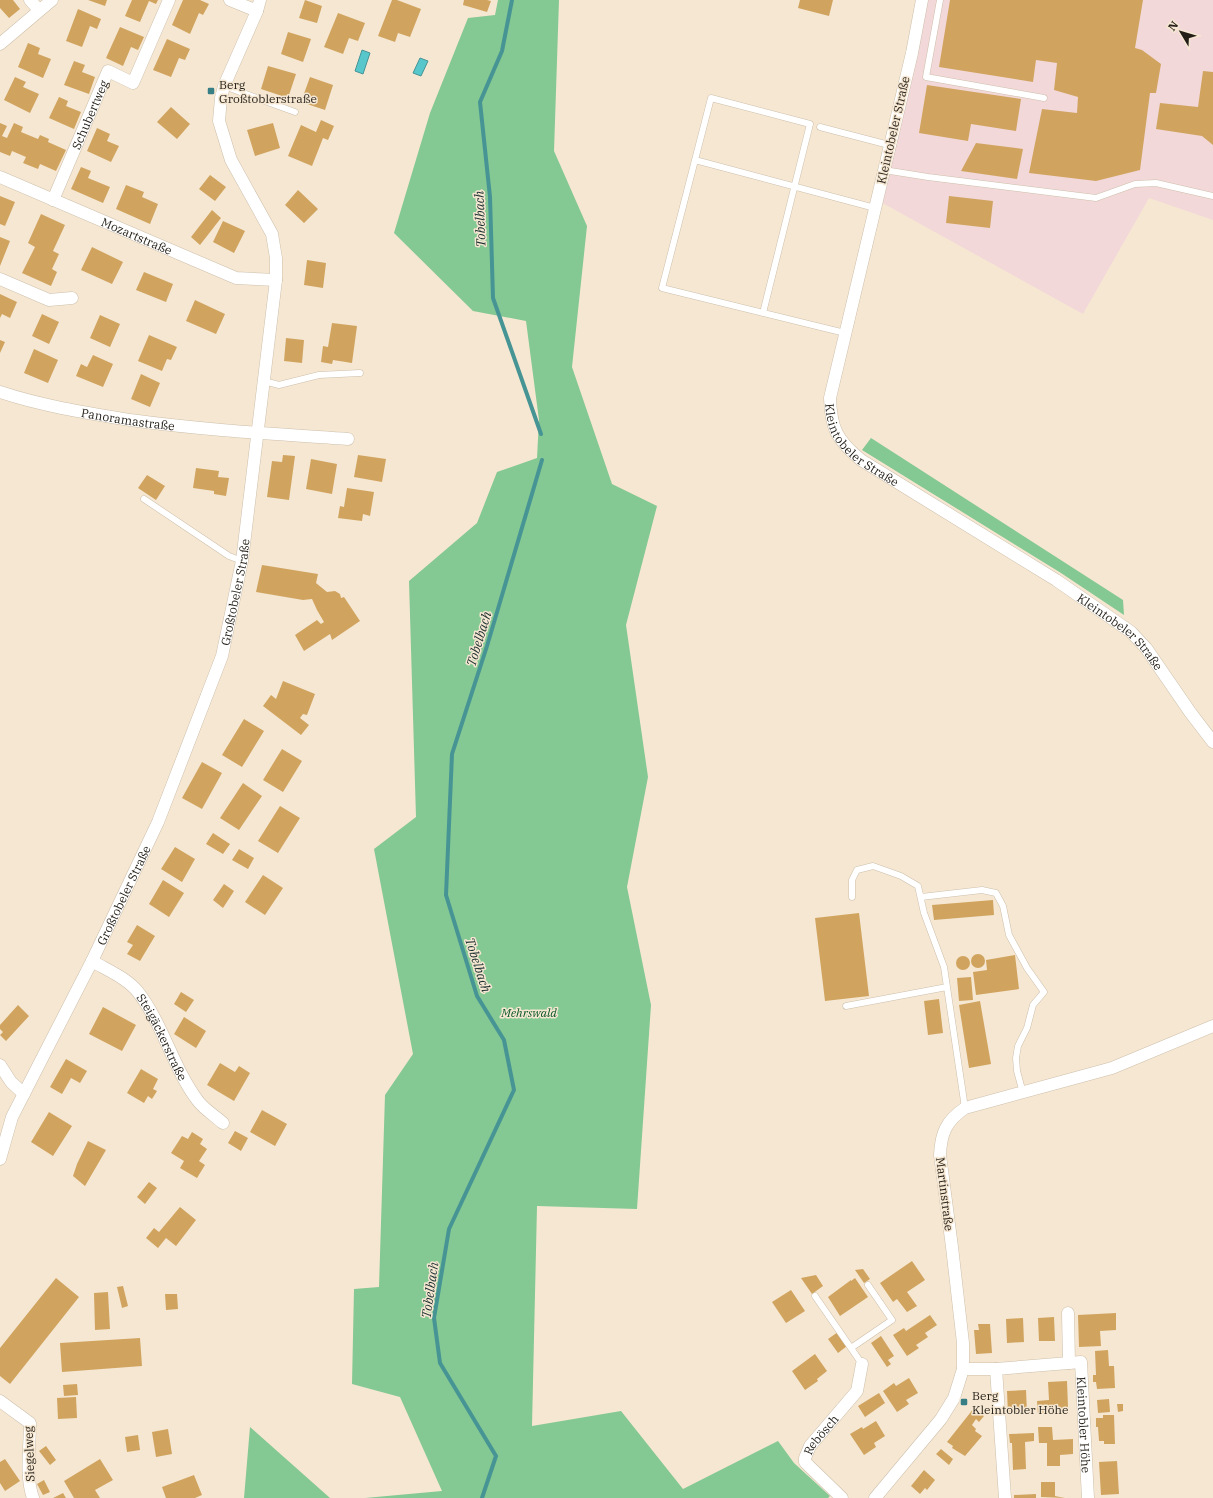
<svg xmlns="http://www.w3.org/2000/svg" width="1213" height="1498" viewBox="0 0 1213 1498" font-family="'IBM Plex Serif',serif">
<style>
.industrial{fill:#f3d8d9}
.forest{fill:#84c893}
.water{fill:#57c7cc;stroke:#479495}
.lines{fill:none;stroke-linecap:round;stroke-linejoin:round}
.stream{stroke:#479495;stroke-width:4}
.building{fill:#d0a45f}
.service-casing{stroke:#cdbfab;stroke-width:7}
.minor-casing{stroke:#cdbfab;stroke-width:13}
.service{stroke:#fff;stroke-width:6}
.minor{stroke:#fff;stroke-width:12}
.poi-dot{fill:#377f85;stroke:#f6e7d2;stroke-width:1.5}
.labels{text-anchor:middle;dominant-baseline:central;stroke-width:3;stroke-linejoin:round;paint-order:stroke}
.poi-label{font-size:12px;fill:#231e16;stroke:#f6e7d2;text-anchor:start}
.street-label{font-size:12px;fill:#231e16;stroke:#f6e7d2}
.park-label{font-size:12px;font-style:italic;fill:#075728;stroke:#f6e7d2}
.water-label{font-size:13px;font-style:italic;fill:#1b2f30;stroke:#f6e7d2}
</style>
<rect width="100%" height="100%" fill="#f6e7d2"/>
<!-- industrial -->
<path class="industrial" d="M922,0h291v220l-64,-22 -66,116 -206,-114z"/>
<!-- forest -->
<path class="forest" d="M498,0h61l-5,151 33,75 -15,141 40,117 45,22 -31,119 22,152 -21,110 24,118 -14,204 -100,-3 -5,220 89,-15 62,78 95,-48 16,22 36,33 -2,2h-463l77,-7 -42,-94 -48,-13 2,-95 25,-2 6,-192 28,-41 -39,-205 42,-32 -7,-236 68,-58 20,-51 40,-14 2,-38 -13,-99 -53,-10 -79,-78 36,-120 38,-95 27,-3z
M871,438l252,162 1,15 -63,-42 -199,-123z
M250,1427l80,71h-86z"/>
<!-- water -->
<path class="water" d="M362,50l8,3 -7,21 -8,-3z
M420,58l8,3 -7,15 -8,-3z"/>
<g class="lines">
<!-- stream -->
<path class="stream" d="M512,0l-10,51 -22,51 10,95 3,101 48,136
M482,1498l14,-42 -56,-93 -6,-45 15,-89 65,-139 -10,-50 -27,-44 -31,-101 6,-141 35,-108 55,-186"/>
</g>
<!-- building -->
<path class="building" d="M0,0h13l7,9 -11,9 -9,-10z
M88,0h19l-2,6z
M132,0h26l-2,4 -7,-3 -9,21 -15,-6z
M183,0h17l9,4 -6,11 -4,-2 -9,21 -18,-9z
M305,0l17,6 -5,17 -18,-5z
M392,0h5l24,9 -11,28 -12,-4 -3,9 -17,-6z
M464,0h23l4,1 -4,11 -24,-7z
M800,0h33l-4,16 -31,-8z
M950,0h193l-8,48 7,2 19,14 -5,29h-6l-10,77 -44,11 -67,-8 13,-64 35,4 1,-16 -24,-7 3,-27 -21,-3 -3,22 -94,-15z
M78,9l23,10 -4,10 -7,-3 -8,21 -16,-6z
M338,13l27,10 -7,18 -9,-3 -6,16 -19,-7z
M120,27l24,10 -6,13 -7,-3 -8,19 -17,-8z
M288,32l23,7 -8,23 -22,-8z
M167,39l23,10 -5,11 -6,-2 -8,19 -18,-7z
M28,43l12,5 -2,6 13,5 -8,19 -25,-11z
M74,61l11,4 -3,7 13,5 -6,17 -25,-9z
M268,66l28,8 -8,24 -27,-9z
M1203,71l10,1v73l-11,-9 -46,-7 4,-26 38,4z
M15,77l11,5 -3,5 16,7 -9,19 -26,-13z
M310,77l23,8 -8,25 -24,-8z
M927,85l94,14 -5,32 -45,-7 -3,17 -49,-8z
M59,97l9,4 -2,5 15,6 -7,17 -25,-11z
M171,107l19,17 -13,15 -20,-17z
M321,120l13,6 -6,14 -5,-2 -11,28 -24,-10 13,-31 15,7z
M0,123l7,3 -5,10 5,2 7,-15 9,4 -2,5 17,7 2,-4 9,4 -1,3 18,8 -10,21 -16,-7 -2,5 -15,-6 3,-6 -14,-6 -2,5 -10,-4z
M273,123l7,25 -25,8 -8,-26z
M97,128l13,6 -3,7 12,5 -8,16 -24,-11z
M976,143l47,6 -6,30 -56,-8z
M81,167l10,4 -3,7 22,9 -7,16 -32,-14z
M210,175l16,12 -11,14 -16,-12z
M126,185l18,7 -2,5 16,7 -8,20 -34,-15z
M298,190l20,19 -14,14 -19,-18z
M0,196l15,6 -10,24 -5,-2z
M949,196l44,5 -3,27 -44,-5z
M212,210l9,8 -21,27 -9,-8z
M41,214l24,11 -12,26 6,3 -7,15 5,3 -6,14 -29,-13 13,-26 -7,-4z
M223,221l22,10 -11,22 -21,-11z
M0,237l10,4 -10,25z
M92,247l31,15 -11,22 -31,-14z
M307,260l19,3 -3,25 -19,-3z
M144,272l29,12 -7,18 -30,-12z
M0,294l17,8 -7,16 -8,-4 -2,4z
M195,300l30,14 -9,20 -30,-13z
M42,314l17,8 -10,22 -17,-8z
M100,315l20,9 -10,23 -20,-9z
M332,323l25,3 -5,37 -19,-3 -1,4 -11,-2 2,-16 5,1z
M149,335l28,12 -6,13 -4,-1 -5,12 -24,-10z
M286,338l18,2 -2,23 -18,-2z
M0,340l5,2 -5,11z
M34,349l24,11 -10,23 -24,-10z
M93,355l20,9 -10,23 -27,-11 5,-12 6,3z
M141,374l19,9 -10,24 -19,-8z
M283,455l12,1 -6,44 -22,-3 5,-36 10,1z
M358,455l28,4 -4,23 -28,-5z
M311,459l26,5 -5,30 -26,-5z
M196,468l23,3 -1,6 11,1 -3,18 -12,-2v-3l-21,-3z
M147,475l18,11 -9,14 -18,-12z
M347,488l27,4 -4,24 -7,-2 -1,7 -24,-3 2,-12 4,1z
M262,565l56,9 -2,9 11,9 8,-1 5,3 1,4 3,-1 16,24 -28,19 -2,-6 -26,17 -9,-16 22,-15 4,4 3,-2 -7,-12 -5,-11 -9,1 -47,-8z
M283,681l32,13 -8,21 -4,-1 -3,4 9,7 -8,10 -38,-29 8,-11 5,4z
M244,719l20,12 -22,36 -20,-12z
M282,749l20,12 -19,31 -20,-12z
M202,762l20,11 -20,36 -20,-11z
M243,783l19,13 -23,34 -19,-12z
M280,806l20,12 -22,35 -20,-12z
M213,833l17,11 -7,10 -17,-10z
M175,847l20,12 -13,23 -21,-13z
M239,849l15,9 -6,11 -16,-9z
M263,875l20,13 -18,27 -20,-13z
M163,880l21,13 -15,24 -20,-13z
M224,884l10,7 -11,17 -10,-8z
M993,900l1,15 -60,5 -2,-15z
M859,913l10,83 -44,5 -10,-83z
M137,925l18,11 -15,25 -13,-7 6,-9 -6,-3z
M971 961a7 7 0 1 1 14 0a7 7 0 1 1-14 0Z
M1015,955l4,34 -43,6 -3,-23 14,-2 -1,-10z
M956 963a7 7 0 1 1 14 0a7 7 0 1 1-14 0Z
M971,977l2,23 -14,1 -2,-23z
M181,992l13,8 -8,12 -12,-8z
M939,999l4,34 -15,2 -4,-34z
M980,1001l11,63 -22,4 -10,-63z
M18,1005l11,11 -23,25 -6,-6 3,-3 -3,-3v-4z
M103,1007l33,18 -14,26 -33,-17z
M184,1017l22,14 -10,17 -22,-14z
M66,1059l21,12 -7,12 -9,-5 -9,16 -12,-7z
M220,1063l15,9 4,-6 11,7 -16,28 -27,-16z
M141,1069l17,10 -5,10 4,2 -5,8 -4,-3 -4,7 -17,-10z
M262,1110l25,14 -12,22 -25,-14z
M49,1112l23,14 -19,30 -22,-14z
M235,1131l13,7 -7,13 -13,-8z
M192,1132l11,7 -3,5 7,5 -8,12 6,4 -8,13 -17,-10 4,-7 -13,-8 11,-17 6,3z
M88,1141l18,9 -21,36 -12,-10 4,-12z
M149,1182l8,6 -12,16 -8,-7z
M180,1207l16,13 -20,26 -10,-8 -8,10 -12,-10 8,-10 5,4z
M912,1261l13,19 -18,12 10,14 -10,6 -10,-13 -4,3 -13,-19z
M863,1269l7,10 -6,4 -9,-13z
M816,1275l7,11 -11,8 -11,-16z
M56,1278l23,19 -69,87 -10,-8v-28z
M855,1278l13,19 -28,19 -12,-19 23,-17v1z
M123,1286l5,20 -6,2 -5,-21z
M791,1290l14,21 -19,12 -14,-21z
M108,1292l2,37 -15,1 -1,-37z
M165,1294h12l1,15 -12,1z
M1116,1313v17l-16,1 1,15 -22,1 -1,-32z
M930,1315l7,10 -12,8 3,4 -12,8 3,3 -12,8 -14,-21 11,-7 2,3z
M1054,1317l1,24h-16l-1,-23z
M1023,1318l1,24 -17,1 -1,-24z
M978,1324h12l2,29 -16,1 -2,-24h5z
M838,1332l9,14 -9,7 -10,-14z
M881,1336l13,20 -6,4 3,4 -4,3 -16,-24z
M140,1338l2,28 -80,6 -2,-29z
M1108,1350l1,16h5l1,22 -18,1 -1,-7h-3v-7h3l-1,-24z
M815,1354l12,17 -10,8 1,2 -13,9 -13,-19z
M909,1378l9,15 -12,7 3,4 -12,8 -14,-21 11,-8 2,3z
M1067,1381l1,26h-5l-2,3h-3l-3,-3 -5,1v6l-12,1 -1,-14 12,-1 -1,-18z
M77,1384l1,11 -14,1 -1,-11z
M1026,1390l1,23 -19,1 -1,-23z
M879,1393l6,10 -20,14 -7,-11z
M76,1397l1,21 -19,1 -1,-21z
M1109,1399l1,13 -12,1 -1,-13z
M1117,1404h6v7l-5,1z
M974,1408l10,8 -5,6 -3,-3 -4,6 4,4 -1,2 7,5 -17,20 -13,-8 1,-2 -6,-4z
M1103,1415h11l1,29h-11v-3h-5l-1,-14h-2v-9h7z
M876,1421l9,15 -11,7 2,4 -12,8 -14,-21 12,-7 1,2z
M1038,1427h14l1,13 20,-1v15l-13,1v11h-13v-23h-8z
M168,1429l4,25 -16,3 -4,-25z
M1034,1433v8l-9,1 1,27 -13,1 -1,-27h-2l-1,-9z
M138,1435l2,15 -13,2 -2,-15z
M46,1446l10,14 -6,5 -11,-14z
M941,1449l12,10 -4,6 -13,-11z
M5,1459l15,22 -15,10 -5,-8v-21z
M100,1459l13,21 -18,10 5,8h-26l-10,-17z
M1117,1461l2,33 -18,1 -2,-33z
M924,1470l11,10 -8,10 -2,-2 -5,6 -9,-8z
M194,1475l8,20 -7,3h-29l-4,-11z
M44,1480l6,12 -7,3 -6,-11z
M1041,1482h14v14l10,2 -24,-1z
M63,1493l3,5h-13z
M1036,1494v4h-22v-3z"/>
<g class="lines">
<!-- service casing -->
<g class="service-casing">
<path id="service" d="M940,0l-14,77 118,21
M224,86l71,26
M820,127l69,18
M695,160l180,48
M884,170l44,7 168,21 39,-14 21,-1 57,13
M763,313l47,-189 -99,-26 -49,190 183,45
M264,381l15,4 40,-10 41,-2
M144,499l85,57 13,5
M852,897v-17l5,-10 16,-4 28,10 17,10 6,27 20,54 21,141
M921,897l61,-7 14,3 7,13 6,29 18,33 17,24 -11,13 -6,23 -9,18 -2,12 1,13 6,22
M846,1006l101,-19
M815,1296l47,68
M851,1348l41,-28 -24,-35"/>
</g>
<!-- minor casing -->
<g class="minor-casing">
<g id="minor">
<path d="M30,0l9,10"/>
<path d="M230,0l27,11"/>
<path id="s1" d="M922,0l-10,53 -82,345c1,31 7,42 31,62l195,120 75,52 15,16 44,64 23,30"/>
<path d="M0,44l52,-44"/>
<path id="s2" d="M0,177l236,101 40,2"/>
<path id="s3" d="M53,200l55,-129 25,12 36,-83"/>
<path d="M0,279l49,21 23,-2"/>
<path id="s4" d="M0,392c42,14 87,21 130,28 73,10 145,14 218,19"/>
<path id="s5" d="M92,961c15,9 35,17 46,31 25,32 35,76 60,109 6,8 17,15 25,22"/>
<path d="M0,1065l11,17 13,12"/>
<path id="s6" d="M0,1159l12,-42 80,-156 66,-139 64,-166 20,-95 34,-281v-22l-4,-24 -41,-74 -12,-39 2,-23 3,-12 33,-75 3,-11"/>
<path d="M1068,1313l1,50"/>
<path id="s7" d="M963,1369h33l85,-7 7,136"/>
<path d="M996,1369l9,129"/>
<path d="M0,1401l30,22c0,24 -5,52 3,75"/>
<path id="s8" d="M842,1498l-33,-32 -4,-4v-4l5,-12 47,-55 5,-27"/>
<path d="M875,1498l66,-79 13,-21 9,-29v-26l-11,-96 -12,-92c1,-22 6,-34 25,-47l147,-40 101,-42"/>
</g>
</g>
<!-- service -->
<use href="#service" class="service"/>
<!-- minor -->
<use href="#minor" class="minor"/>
</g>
<!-- markers -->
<g class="poi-dot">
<rect x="207" y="87" width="8" height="8" rx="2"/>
<rect x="960" y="1398" width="8" height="8" rx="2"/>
</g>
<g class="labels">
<!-- poi labels -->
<g class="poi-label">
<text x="219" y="84">Berg<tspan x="219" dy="14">Großtoblerstraße</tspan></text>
<text x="972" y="1395">Berg<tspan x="972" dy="14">Kleintobler Höhe</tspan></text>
</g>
<!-- street labels -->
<g class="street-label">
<text stroke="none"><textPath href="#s3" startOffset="93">Schubertweg</textPath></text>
<text transform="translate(893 130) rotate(-77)">Kleintobeler Straße</text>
<text stroke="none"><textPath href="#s2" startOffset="149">Mozartstraße</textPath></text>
<text stroke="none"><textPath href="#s4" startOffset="131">Panoramastraße</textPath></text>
<text stroke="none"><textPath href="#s1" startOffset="469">Kleintobeler Straße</textPath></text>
<text stroke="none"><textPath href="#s6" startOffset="616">Großtobeler Straße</textPath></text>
<text stroke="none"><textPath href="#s1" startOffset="793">Kleintobeler Straße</textPath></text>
<text stroke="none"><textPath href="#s6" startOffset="292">Großtobeler Straße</textPath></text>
<text stroke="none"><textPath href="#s5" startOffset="107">Steigäckerstraße</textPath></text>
<text transform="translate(945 1194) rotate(83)">Martinstraße</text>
<text stroke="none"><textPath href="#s7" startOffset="181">Kleintobler Höhe</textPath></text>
<text stroke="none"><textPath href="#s8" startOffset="84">Rebösch</textPath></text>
<text transform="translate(29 1454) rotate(-92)">Siegelweg</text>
</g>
<!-- park labels -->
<g class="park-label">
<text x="529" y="1012">Mehrswald</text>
</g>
<!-- water labels -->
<g class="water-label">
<text transform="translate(480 219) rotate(-92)">Tobelbach</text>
<text transform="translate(479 639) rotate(-73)">Tobelbach</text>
<text transform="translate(478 965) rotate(72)">Tobelbach</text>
<text transform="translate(430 1290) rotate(-82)">Tobelbach</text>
</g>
</g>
<!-- north arrow -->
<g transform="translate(1181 32) rotate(308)" stroke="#f6e7d2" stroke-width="3" paint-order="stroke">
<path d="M0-3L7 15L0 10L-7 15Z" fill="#231e16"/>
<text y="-6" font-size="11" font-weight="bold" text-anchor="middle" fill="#231e16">N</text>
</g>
</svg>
